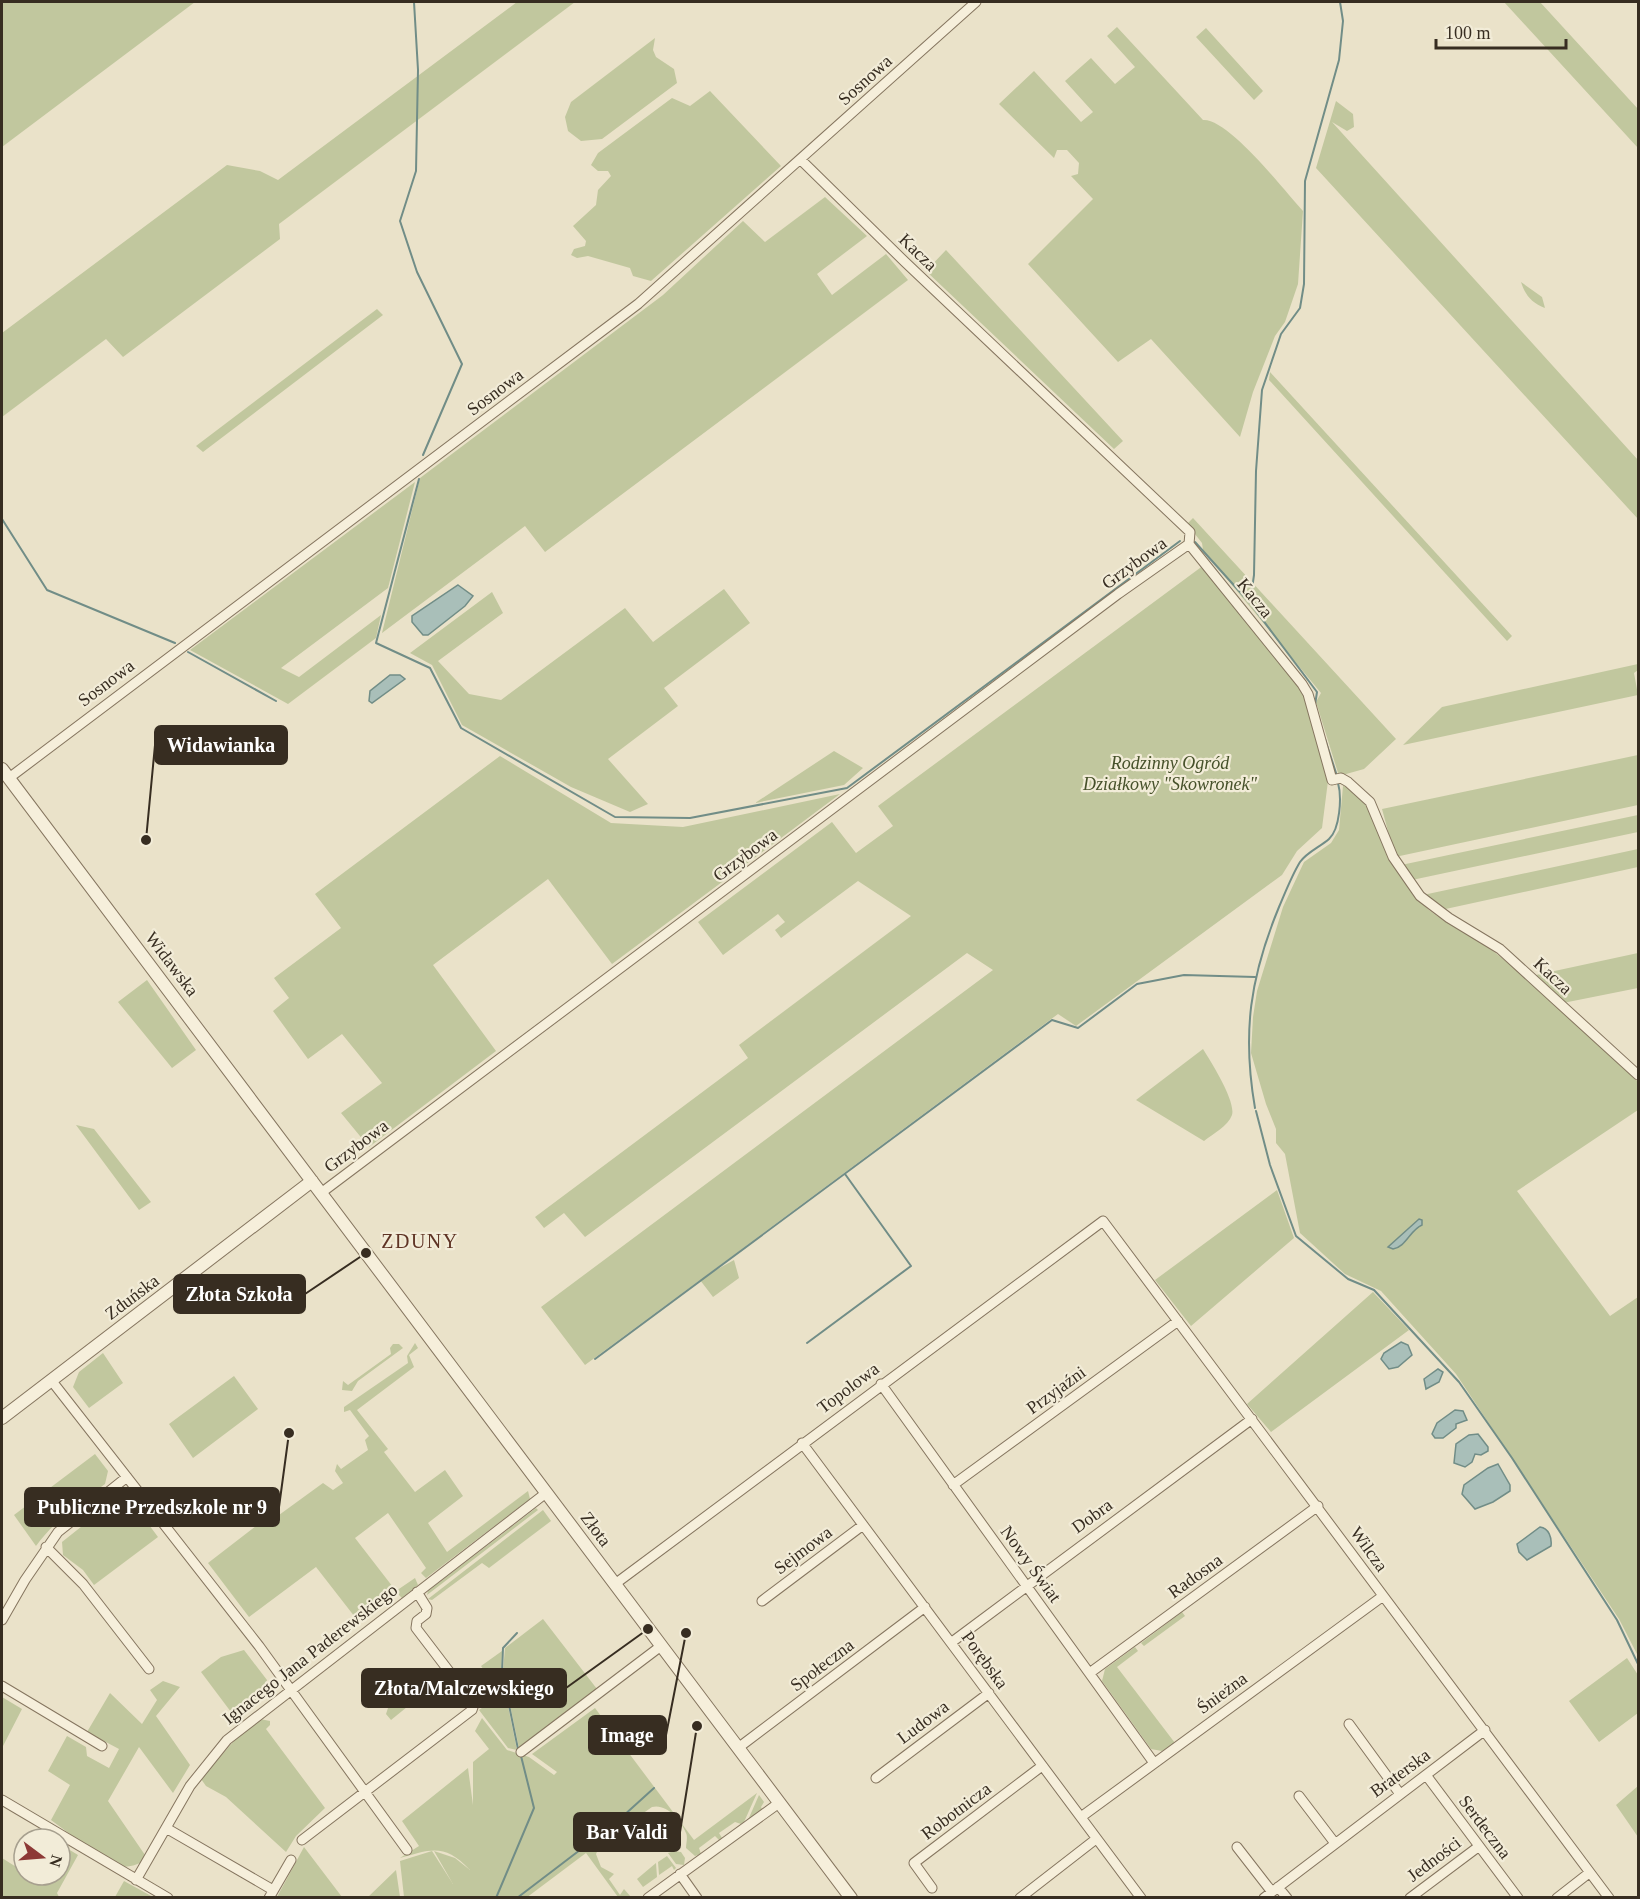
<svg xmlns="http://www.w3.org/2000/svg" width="1640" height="1899" viewBox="0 0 1640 1899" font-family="Georgia,serif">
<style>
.green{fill:#c1c79e}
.water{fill:#a9bfb9;stroke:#718d87;stroke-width:1.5}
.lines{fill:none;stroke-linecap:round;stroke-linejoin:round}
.stream{stroke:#718d87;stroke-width:2}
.minor-casing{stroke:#85755f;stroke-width:11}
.tertiary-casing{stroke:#85755f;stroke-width:14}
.minor{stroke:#f6efdb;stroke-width:9}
.tertiary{stroke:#f6efdb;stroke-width:12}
.labels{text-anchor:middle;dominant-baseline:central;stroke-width:4.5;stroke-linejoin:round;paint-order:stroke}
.street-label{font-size:18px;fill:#372d21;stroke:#f2ecd8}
.park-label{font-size:18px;font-style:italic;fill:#46512a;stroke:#f2ecd8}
.neighbourhood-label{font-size:20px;letter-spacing:1.5px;fill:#5f3425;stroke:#f2ecd8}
.leader{fill:none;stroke:#372d21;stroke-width:2}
.callout-dot{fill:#372d21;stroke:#f2ecd8;stroke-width:2}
.callout{fill:#372d21;stroke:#372d21;stroke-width:2}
.callout-label{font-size:20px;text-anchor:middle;font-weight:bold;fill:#fff}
</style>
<rect width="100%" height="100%" fill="#eae2c9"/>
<!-- green -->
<path class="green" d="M2,2h193l-193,145z
M517,2h58l-296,222 1,15 -157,118 -17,-18 -104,78v-84l225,-168 33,6 18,9z
M1504,2h36l98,107v39z
M1117,27l86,93c25,-2 81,70 100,91l-5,73 -13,38 -10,14 -22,56 -13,45 -89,-98 -33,23 -90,-98 65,-65 -22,-23 7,-2 1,-11 -12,-13h-10l-3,8 -55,-54 35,-33 47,51 12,-10 -28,-31 26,-23 24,26 20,-17 -28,-31z
M1206,28l57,63 -9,9 -58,-63z
M655,38l-2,12 3,7 18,12 3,14 -75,56 -21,2 -13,-10 -3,-14 6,-15z
M710,91l71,75 -130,115 -18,-5 -3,-8 -42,-12 -11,2 -6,-3 3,-6 11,-3 1,-5 -13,-15 23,-21 2,-15 13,-14 -3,-5h-10l-7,-6 7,-12 74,-55 18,8z
M1336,101l17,13 1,13 -7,4 -15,-9 306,338v59l-322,-351z
M825,197l42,39 -50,38 15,21 54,-41 22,26 -363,272 -20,-26 -143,107 38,-155 243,-183 80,-74 22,21z
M946,250l177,191 -9,8 -188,-178z
M1521,282l21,15 3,11c-13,-5 -20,-13 -24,-26z
M377,309l6,6 -180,137 -7,-6z
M1270,372l242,264 -5,5 -238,-261z
M415,482l-27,106 -107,80 18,9 82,-62 -5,23 -88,66 -98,-54z
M1193,518l203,221 -32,30 -25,7 -23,-74 5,-9 -118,-143 -1,-7 -15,-19z
M1204,565l99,127 25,89 -6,47 -25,23 -15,24 -206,151 -18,-12 -351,261 27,-15 5,18 -26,19 -13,-17 -115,85 -44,-58 452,-337 -26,-17 -382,284 -21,-24 -20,15 -9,-11 213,-159 -9,-13 172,-129 -53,-35 -77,57 -6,-8 10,-8 -7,-8 -55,41 -25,-33 134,-100 24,31 37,-27 -15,-20z
M724,589l26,34 -86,65 14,18 -70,53 40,45 -18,8 -59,-25 -109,-62 -30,-60 -22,-12 82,-61 11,21 -65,48 31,33 32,6 124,-92 28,34z
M1638,664v6l-4,3 4,22 -235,50 39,-38z
M834,751l29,17 -19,17 -89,18z
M1638,755v50l-243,52 -13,-48z
M500,756l111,67 72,4 157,-33 -228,170 -64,-85 -115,86 63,86 -127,96 -28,-34 41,-30 -40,-49 -34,25 -35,-48 16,-13 -15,-20 67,-50 -26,-34z
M1343,786c28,4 37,57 50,78 13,19 24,39 44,52 16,11 35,19 51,31 53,41 103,88 150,135v28l-121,81 93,125 28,-19v359l-19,-37 -163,-245 -75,-83 -36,-17 -45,-41 -15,-79 -9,-11v-14l-10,-25 -15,-51 2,-36 4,-26 26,-84 21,-45 27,-19 8,-13z
M1638,815v17l-226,48 -11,-15z
M1638,849v18l-197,43 -18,-15z
M1638,953v35l-75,15 -27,-28z
M147,980l49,70 -24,18 -54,-66z
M1203,1049c8,13 33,52 29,66 -4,11 -19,19 -28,26l-68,-41z
M76,1125l18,4 57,73 -12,8z
M1277,1190l17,48 -103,88 -36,-46z
M1373,1292l36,38 -138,102 -24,-28z
M415,1343l3,5 -9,7 5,12 -57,43 31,39 -4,3 31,40 30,-22 18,26 -35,27 19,29 81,-61 2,8 -104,79 -5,-5 5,-5 -38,-55 -33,25 41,53 19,-13 3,7 -16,13 -6,-6 -38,29 -42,-54 -67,50 -41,-54 66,-51 5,3 44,-32 10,7 10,-7 -8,-12 2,-7 4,5 27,-19 -3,-10 4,-4 -19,-26 -6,2v-5l64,-44 -1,-7z
M393,1344h6l4,4 -45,33 -6,10 -10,-1 1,-9 5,4 43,-31 -1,-6z
M103,1353l20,30 -34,25 -16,-21 6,-15z
M234,1376l24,33 -65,49 -24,-34z
M95,1454l13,17 -3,13c-25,19 -50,36 -69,62l-22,-31z
M234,1487l17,26 -16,13 -18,-27z
M116,1499l16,3 26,35 -64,48 -11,-15 -20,-15 -1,-13z
M536,1508l2,2 -111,85 1,-4z
M543,1510l8,11 -62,47 -7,-5 -50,37 -4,-1z
M1182,1612l3,4 -41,30 -3,-3z
M543,1619l54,70 -78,59 -16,-77 2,-23z
M1135,1647l3,4 -21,16 58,76 -13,8 -11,-2 -49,-68 3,-12z
M244,1650l23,30 -4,14 -29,22 -33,-44 20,-15z
M502,1651l-1,21 16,78 -9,-2 -29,-38 23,-16 -21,-28z
M1627,1658l11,17v38l-39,29 -30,-41z
M163,1681l17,6 -24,29 34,49 -17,28 -34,-46 -31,54 37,54 -3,7c-12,6 -20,6 -33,1l-58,-43 19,-35 -22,-14 19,-35 19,11 1,9 22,12 10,-19 -32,-17 23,-39 32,31 15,-24 -7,-10z
M397,1695l10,12 -16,13 -5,-6 4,-12z
M2,1697l20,12 -20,39z
M595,1708l99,132 63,-47 -13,29 -3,2 -6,-2 -16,11 3,5 -3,2 -4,-4 -16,12 2,6 -6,2 -9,-8c0,-4 2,-11 0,-15 -5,-13 -20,-30 -34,-26l-51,36 -5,11 5,13 13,7 -5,5 11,16 4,-6 7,8h-13l-32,-44 -60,45 -122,-1 -4,-36 32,-10 21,33 -19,-33 21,7 15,12c-25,-27 -39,-21 -70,-12l19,-12 -17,-25 66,-53 5,37v-43l16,-13 -14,-18 7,-13 25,32 22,7 25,18 3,-3 -25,-18z
M260,1719l10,2v4l-4,4 59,79 -29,28 -10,16 -60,-55 -20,-11 -5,-7 32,-37z
M1638,1786v51l-22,-32z
M759,1795l5,7 -3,5 1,2 -14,11z
M60,1844l18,11 -21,38 2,4h-57v-39l19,12 3,-4v9h36z
M304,1847l38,50h-65z
M674,1851l7,1 4,6 -1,7 -8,-1 -8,-11z
M667,1856l9,12 -2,2 -2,-4 -13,9 -1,-13z
M656,1863l1,14 -14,10 -6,-8z
M396,1870l4,27h-32z
M124,1881l29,16h-38z"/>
<!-- water -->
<path class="water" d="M458,585l15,11 -8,10 -37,29h-5l-11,-13v-6z
M390,675h10l5,4 -33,24 -3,-2 1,-10z
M1419,1219l3,1v5c-12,5 -16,22 -29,24l-5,-2z
M1401,1342l7,3 4,10 -14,12 -9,2 -8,-10 3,-6z
M1438,1369l5,3 -4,10 -13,7 -2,-10z
M1455,1410l8,1 4,9 -11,4v4l-13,10h-8l-3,-4 5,-11z
M1478,1434l10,13v4l-7,4 -6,-1 -3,8 -7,5 -11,-4 2,-19 13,-9z
M1498,1464l12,21v6l-17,11 -18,7 -13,-15 2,-9 24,-17z
M1540,1527c9,1 12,11 11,19l-24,14 -8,-8 -2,-8z"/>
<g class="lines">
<!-- stream -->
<path class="stream" d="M414,2l4,68 -2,101 -16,50 17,51 45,92 -39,91
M419,479l-43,164 54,25 31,60 154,89 75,1 157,-30 333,-247
M2,519l45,71 128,53
M1195,542l54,60
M188,652l88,49
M1315,705l2,-13 -67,-89 4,-28 2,-104 6,-81 19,-56 19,-26 4,-24 1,-103 34,-121 4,-39 -3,-19
M1325,739l12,37
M1255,1108c-13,-75 -5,-131 24,-201 6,-14 13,-32 21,-45 7,-10 20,-15 29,-23 11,-10 13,-42 9,-56
M1256,1111l14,54 26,71 52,43 26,11 85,92 53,76 105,162 21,44
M807,1343l104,-77 -66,-92
M595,1359l457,-339 26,8 59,-44 47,-9 71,2
M517,1633l-14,15 -1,23 16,78
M622,1817l32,-29
M496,1898l38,-90 -13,-52
M517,1898l101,-77"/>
<!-- minor casing -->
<g class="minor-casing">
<path id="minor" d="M801,160l104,102 285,270 -1,12 113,140 6,10 24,86 9,-2 7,4 22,20 23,55 27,39 29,22 51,31 138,126
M9,778l629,-474 338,-302
M321,1193l797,-599 71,-50
M51,1380l208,266 148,204
M881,1384l273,379
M802,1443l339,455
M953,1485l225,-164
M46,1547l37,37 66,85
M615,1584l488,-363 506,677
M762,1601l101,-76
M2,1620l23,-40 33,-48 69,-55
M952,1642l300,-223
M1091,1672l227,-166
M2,1686l100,60
M1349,1724l51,70
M738,1748l187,-141
M521,1752l140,-106
M1426,1775l92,123
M876,1778l113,-85
M1299,1796l35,46
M2,1800l166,98
M1081,1817l302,-221
M166,1828l107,62
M302,1840l170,-130 2,-6 -58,-76 1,-7 9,-7 1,-6 -10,-16
M1237,1847l35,45
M680,1874l17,24
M136,1880l54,-94 37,-46 319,-247
M1278,1887l9,11
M932,1888l-18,-25 128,-97
M269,1898l22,-38
M648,1898l131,-95
M1020,1898l76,-59
M1264,1898l221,-168
M1410,1898l68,-51
M1557,1898l32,-25"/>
</g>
<!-- tertiary casing -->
<g class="tertiary-casing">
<path id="tertiary" d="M2,769l849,1129
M2,1418l310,-237"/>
</g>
<!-- minor -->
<use href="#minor" class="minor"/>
<!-- tertiary -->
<use href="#tertiary" class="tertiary"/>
</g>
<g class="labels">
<!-- street labels -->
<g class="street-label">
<text transform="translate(865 80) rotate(-42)">Sosnowa</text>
<text transform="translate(918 252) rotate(44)">Kacza</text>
<text transform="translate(495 392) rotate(-37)">Sosnowa</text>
<text transform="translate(1134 563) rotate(-36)">Grzybowa</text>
<text transform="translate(1255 598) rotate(51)">Kacza</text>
<text transform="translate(106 683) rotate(-37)">Sosnowa</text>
<text transform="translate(745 855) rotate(-37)">Grzybowa</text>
<text transform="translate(172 964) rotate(53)">Widawska</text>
<text transform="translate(1553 976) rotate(43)">Kacza</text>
<text transform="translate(356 1146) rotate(-37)">Grzybowa</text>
<text transform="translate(132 1297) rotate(-37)">Zduńska</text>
<text transform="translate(848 1388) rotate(-37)">Topolowa</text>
<text transform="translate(1056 1390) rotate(-36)">Przyjaźni</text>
<text transform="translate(1092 1516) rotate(-36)">Dobra</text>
<text transform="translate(596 1529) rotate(53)">Złota</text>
<text transform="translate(1369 1549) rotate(54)">Wilcza</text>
<text transform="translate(803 1550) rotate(-37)">Sejmowa</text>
<text transform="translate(1031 1564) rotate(54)">Nowy Świat</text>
<text transform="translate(1195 1576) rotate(-36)">Radosna</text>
<text transform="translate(310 1654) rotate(-38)">Ignacego Jana Paderewskiego</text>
<text transform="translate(985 1660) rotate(54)">Porębska</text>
<text transform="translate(822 1665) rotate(-37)">Społeczna</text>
<text transform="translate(1222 1693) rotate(-36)">Śnieżna</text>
<text transform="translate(923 1722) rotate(-37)">Ludowa</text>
<text transform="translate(1400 1773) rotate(-36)">Braterska</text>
<text transform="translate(956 1811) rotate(-37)">Robotnicza</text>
<text transform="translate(1485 1827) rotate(53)">Serdeczna</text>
<text transform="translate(1434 1859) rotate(-37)">Jedności</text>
</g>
<!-- park labels -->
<g class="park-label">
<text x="1170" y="763">Rodzinny Ogród<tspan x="1170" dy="21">Działkowy "Skowronek"</tspan></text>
</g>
<!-- neighbourhood labels -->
<g class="neighbourhood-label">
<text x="420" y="1241">ZDUNY</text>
</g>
</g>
<!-- callouts -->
<path class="leader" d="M146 840L155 745M366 1253L305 1294M289 1433L279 1507M648 1629L566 1688M686 1633L666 1735M697 1726L680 1832"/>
<g class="callout-dot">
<circle cx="146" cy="840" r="6"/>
<circle cx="366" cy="1253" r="6"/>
<circle cx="289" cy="1433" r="6"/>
<circle cx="648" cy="1629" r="6"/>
<circle cx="686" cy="1633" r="6"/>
<circle cx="697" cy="1726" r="6"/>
</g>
<g class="callout">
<rect x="155" y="726" width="132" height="38" rx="6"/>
<rect x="174" y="1275" width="131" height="38" rx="6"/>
<rect x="25" y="1488" width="254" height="38" rx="6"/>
<rect x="362" y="1669" width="204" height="38" rx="6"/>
<rect x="589" y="1716" width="77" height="38" rx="6"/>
<rect x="574" y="1813" width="106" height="38" rx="6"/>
</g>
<g class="callout-label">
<text x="221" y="752">Widawianka</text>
<text x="239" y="1301">Złota Szkoła</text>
<text x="152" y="1514">Publiczne Przedszkole nr 9</text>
<text x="464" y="1695">Złota/Malczewskiego</text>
<text x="627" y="1742">Image</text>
<text x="627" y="1839">Bar Valdi</text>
</g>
<!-- border -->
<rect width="1640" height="1899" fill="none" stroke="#372d21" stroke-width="6"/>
<!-- north arrow -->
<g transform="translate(42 1857) rotate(106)"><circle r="28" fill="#f2ecd8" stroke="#a7a08f" stroke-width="1.5"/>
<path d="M0-4.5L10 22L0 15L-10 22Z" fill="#8d3936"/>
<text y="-9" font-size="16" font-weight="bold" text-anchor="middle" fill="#372d21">N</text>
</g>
<!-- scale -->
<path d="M1436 39v9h130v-9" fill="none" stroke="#372d21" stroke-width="3"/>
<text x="1445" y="39" font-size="18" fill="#372d21" stroke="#f2ecd8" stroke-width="4.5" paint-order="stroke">100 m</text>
</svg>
